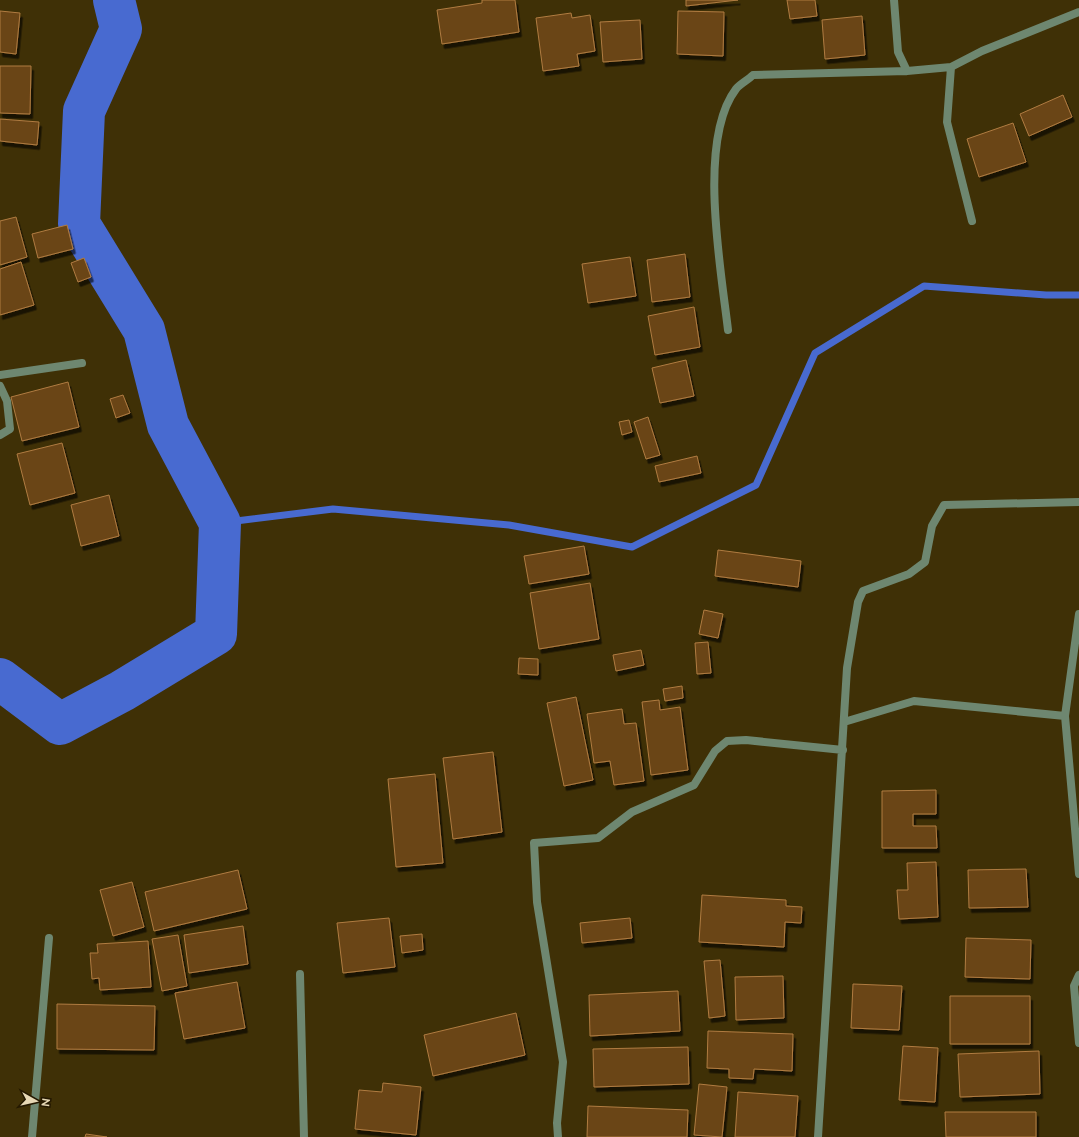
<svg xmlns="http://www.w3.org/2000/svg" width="1079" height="1137" viewBox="0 0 1079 1137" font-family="Raleway,sans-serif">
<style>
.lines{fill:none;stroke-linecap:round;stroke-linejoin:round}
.stream{stroke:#486ad0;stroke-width:7}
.river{stroke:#486ad0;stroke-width:42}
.building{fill:#6b4417;stroke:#b07c41;filter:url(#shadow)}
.street{stroke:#6e8770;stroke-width:8}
</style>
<defs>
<filter id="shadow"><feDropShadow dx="2.5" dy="4.5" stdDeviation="0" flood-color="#0009"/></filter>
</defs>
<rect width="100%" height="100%" fill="#3f3006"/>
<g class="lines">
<!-- stream -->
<path class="stream" d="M220,523l113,-14 176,16 123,22 124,-62 59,-132 109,-67 122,9h33"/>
<!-- river -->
<path class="river" d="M0,679l60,45 62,-33 94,-57 4,-111 -52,-98 -24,-95 -65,-106 5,-113 37,-82 -7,-29"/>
</g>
<!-- building -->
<path class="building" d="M482,0h33l4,32 -77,12 -5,-34 45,-7z
M686,0h52l-52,6z
M787,0h28l2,16 -27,3z
M0,11l20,2 -4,41 -16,-2z
M678,11l46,1 -1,44 -46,-2z
M571,13l1,5 18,-3 5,36 -18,3 2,12 -36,5 -7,-53z
M862,16l3,39 -40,4 -3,-39z
M640,20l2,39 -39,3 -3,-40z
M0,66h31l-1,48 -30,-1z
M1063,95l9,22 -43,19 -9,-22z
M0,119l39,3 -2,23 -37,-4z
M1013,123l13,39 -47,15 -12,-38z
M16,217l11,40 -27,8v-44z
M67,225l6,24 -35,9 -6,-24z
M685,254l5,43 -38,5 -5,-42z
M630,257l6,39 -48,7 -6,-39z
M84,258l7,19 -13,5 -7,-19z
M21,262l13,43 -34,10v-46z
M694,307l6,40 -45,8 -7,-39z
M686,360l8,36 -34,7 -8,-35z
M68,382l11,45 -57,14 -11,-44z
M123,395l7,18 -14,5 -6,-19z
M648,417l12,38 -14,4 -12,-37z
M629,420l3,12 -10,3 -3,-13z
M62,443l13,50 -45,12 -13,-51z
M697,456l4,17 -42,9 -4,-16z
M109,495l10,41 -38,10 -10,-41z
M584,546l5,28 -60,10 -5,-28z
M718,550l83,11 -3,26 -83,-11z
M590,583l9,56 -60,10 -9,-56z
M704,610l19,4 -5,24 -19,-4z
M708,642l3,31 -14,1 -2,-31z
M641,650l3,15 -28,6 -3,-16z
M519,658l19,1v16l-20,-1z
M682,686l1,12 -18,3 -2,-12z
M576,697l17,83 -29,6 -17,-83z
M659,700l1,10 20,-3 8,63 -37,5 -9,-73z
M622,709l2,15 12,-1 8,58 -30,4 -4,-24 -16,2 -7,-49z
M493,752l9,80 -49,7 -10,-81z
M435,774l8,89 -47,4 -8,-88z
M936,790v24h-23v12h23l1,22h-55v-57z
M936,862l2,55 -39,2 -2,-29h11l-1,-27z
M1026,869l2,38 -59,1 -1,-38z
M238,870l9,39 -93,22 -9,-39z
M132,882l12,45 -31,9 -13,-46z
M702,895l84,5v6l16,1 -1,16 -16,-1 -1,25 -85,-5z
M389,918l6,49 -52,6 -6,-50z
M630,918l2,20 -50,5 -2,-20z
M243,926l5,38 -59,9 -5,-38z
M422,934l1,16 -21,3 -2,-17z
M178,935l9,51 -25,5 -10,-52z
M966,938l65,2 -1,39 -65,-2z
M148,941l3,46 -51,3 -1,-12 -7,1 -2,-26h8l-1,-9z
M720,960l5,56 -16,2 -5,-57z
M783,976l1,42 -48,2 -1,-43z
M237,982l8,46 -61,11 -9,-46z
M853,984l49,2 -3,44 -48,-2z
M678,991l2,40 -90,5 -1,-41z
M950,996h80v48h-80z
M57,1004l98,2 -1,44 -97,-1z
M516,1013l9,42 -92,21 -9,-41z
M708,1031l85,3 -1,37 -38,-2 -1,10 -24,-1v-9l-22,-1z
M903,1046l35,2 -3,54 -36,-2z
M688,1047l1,37 -95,3 -1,-38z
M1039,1051l1,43 -80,3 -2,-43z
M383,1083l38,4 -5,48 -61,-6 4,-39 23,2z
M699,1084l28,3 -5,50 -28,-2z
M738,1092l60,4 -3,41h-60z
M588,1106l100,4 -1,27h-100z
M945,1112h91v25h-90z
M86,1134l21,3h-22z"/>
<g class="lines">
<!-- street -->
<path class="street" d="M894,0l4,52 9,19
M951,67l-4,55 25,99
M728,330c-7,-61 -31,-190 8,-241 4,-5 12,-9 17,-14l154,-4 44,-4 31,-16 97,-39
M0,375l82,-12
M0,386l7,15 3,28 -10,6
M1079,614l-14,102 14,158
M844,722l70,-21 151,15
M300,974l4,163
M1079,975l-5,11 5,57
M32,1137l17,-199
M558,1137l-1,-14 6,-61 -26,-160 -3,-59 64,-5 34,-26 62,-27 21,-34 12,-10 19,-1 97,10
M818,1137l29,-469 11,-66 5,-11 46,-17 16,-12 7,-36 12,-21 135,-3"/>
</g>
<!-- north arrow -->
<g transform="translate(36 1101) rotate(98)" stroke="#241800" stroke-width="3" paint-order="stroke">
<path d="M0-3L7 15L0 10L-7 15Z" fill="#e7d8b5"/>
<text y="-6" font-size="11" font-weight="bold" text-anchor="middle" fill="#e7d8b5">N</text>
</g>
</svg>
